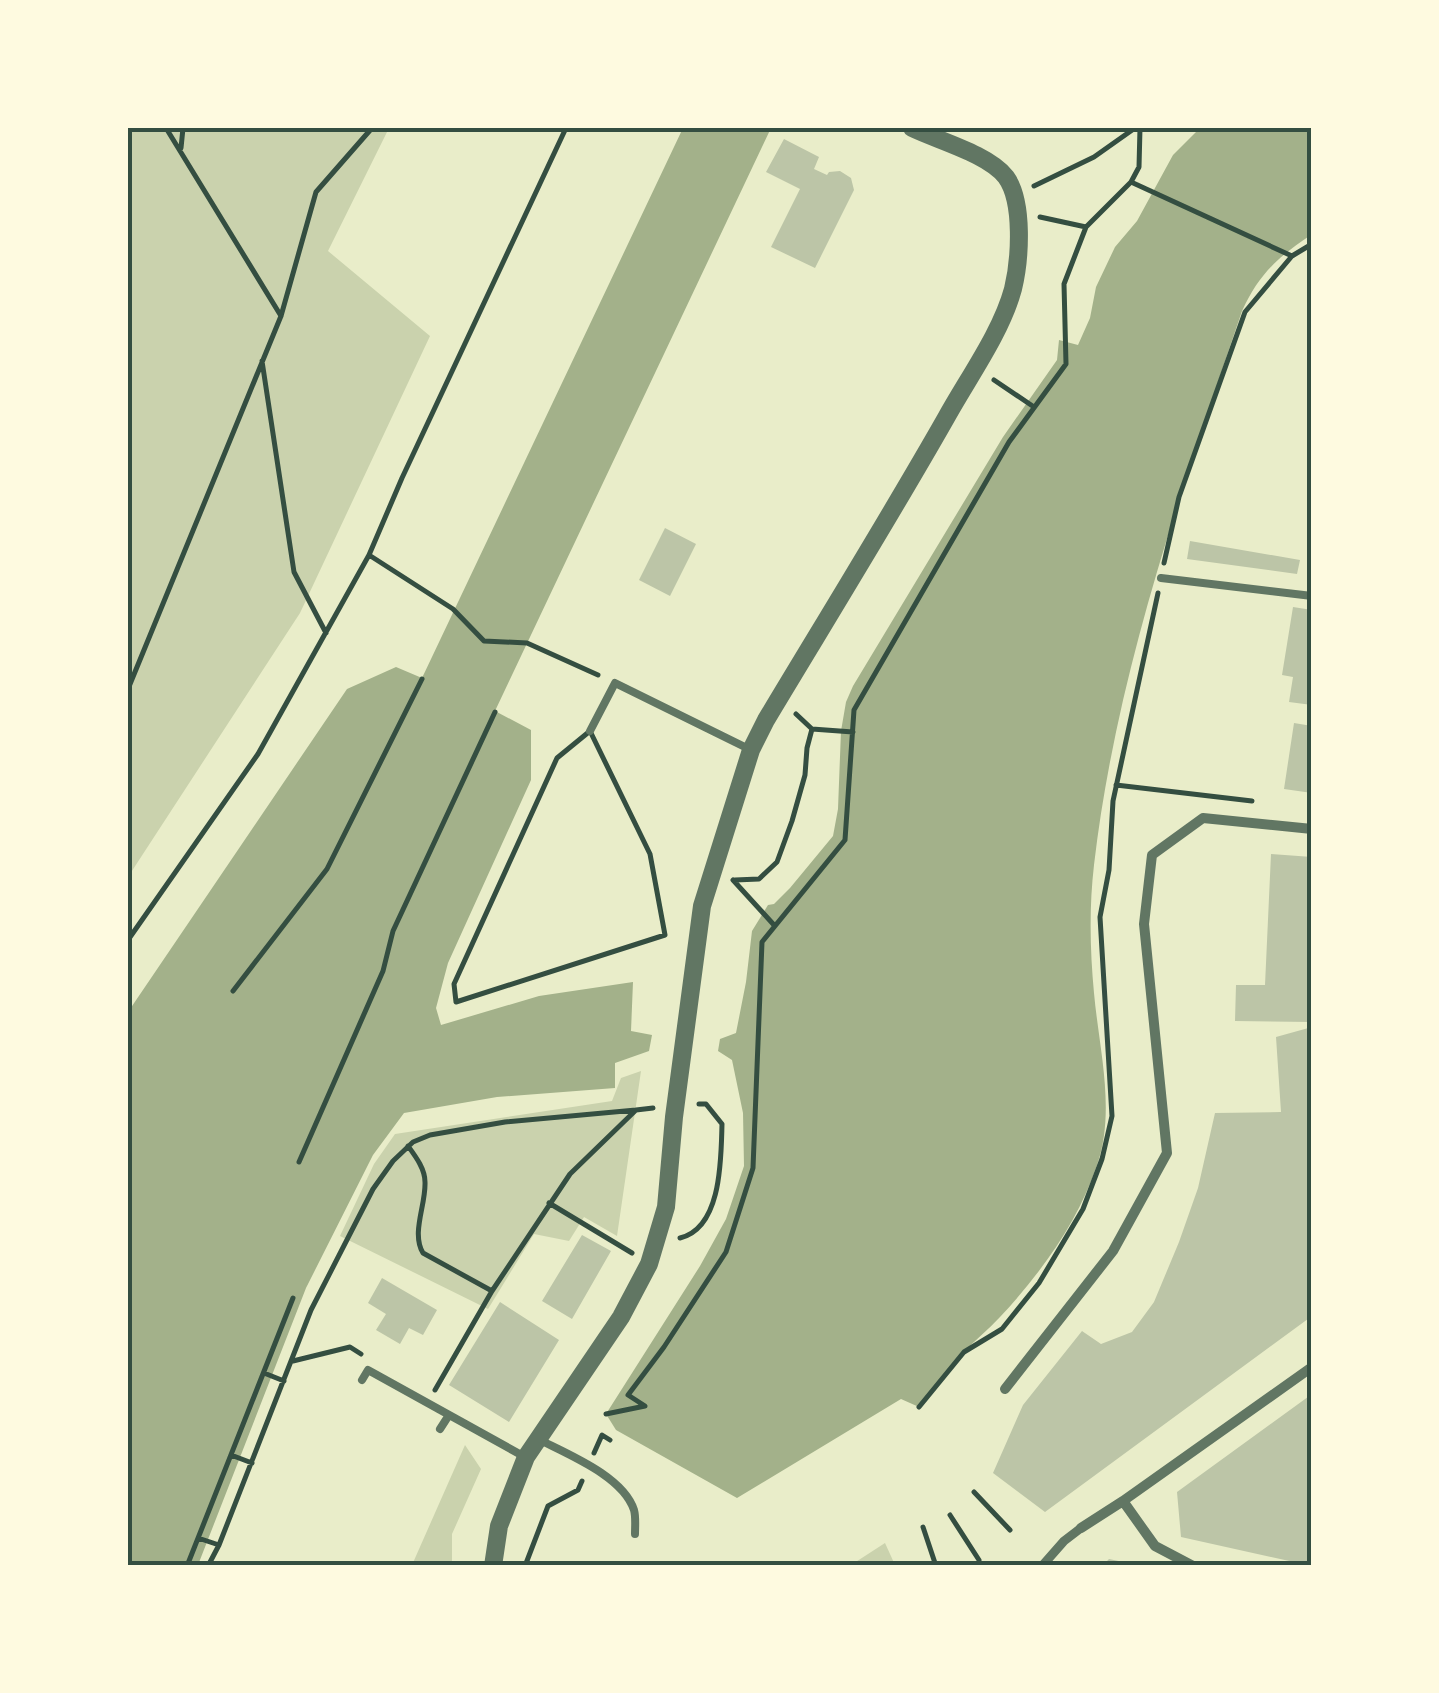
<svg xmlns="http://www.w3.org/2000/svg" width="1439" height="1693" viewBox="0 0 1439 1693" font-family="'Asap Condensed',sans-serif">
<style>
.green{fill:#cad2ad}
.water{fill:#a3b18a}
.building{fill:#bcc5a7}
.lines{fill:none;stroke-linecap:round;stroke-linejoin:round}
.path{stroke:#344e41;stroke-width:5}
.service{stroke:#617663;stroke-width:8}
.pedestrian{stroke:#617663;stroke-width:9}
.minor{stroke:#617663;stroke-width:10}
.tertiary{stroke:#617663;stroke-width:18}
.neatline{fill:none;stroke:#344e41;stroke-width:4}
</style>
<rect width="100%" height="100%" fill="#e9edc9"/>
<!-- green -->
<path class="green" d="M128,128h261l-61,123 102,85 -130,277 -172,264z
M641,1071l-24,165 -33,-19 -15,24 -35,-7 -46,75 -148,-73 34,-72 21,-30 217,-33 9,-23z
M465,1445l16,24 -29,65v31h-40z
M885,1543l10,22h-44z"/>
<!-- water -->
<path class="water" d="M683,128h88l-276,583 36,19v50l-83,183 -12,45 5,17 98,-29 94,-14 -2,49 21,4 -3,16 -34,12v25l-118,9 -93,16 -31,42 -67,133 -108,277 -70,1v-554l219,-323 49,-22 26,11z
M1200,128h111v107c-33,22 -52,39 -69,76 -61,180 -126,364 -148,554 -5,43 -4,85 0,128 5,56 22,118 3,172 -19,57 -56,108 -97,152 -12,13 -26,24 -38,37 -15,17 -28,35 -43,53l-18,-8 -164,99 -121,-68 -10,-16 94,-148 26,-47 18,-53 -1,-53 -11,-53 -14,-9 2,-12 16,-6 10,-51 6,-51 16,-26 6,-1 16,-16 43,-52 5,-27 3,-78 5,-29 7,-16 150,-249 54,-77 2,-20 19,5 12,-27 6,-31 19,-40 22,-26 36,-66z"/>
<!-- building -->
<path class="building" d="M784,139l35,18 -5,12 13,6 2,-3 11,-1 11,7 3,12 -39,78 -44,-21 29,-58 -34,-17z
M665,528l31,16 -26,52 -31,-16z
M1190,541l110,19 -3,14 -110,-15z
M1293,607l19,3v95l-23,-3 4,-25 -11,-2z
M1294,723l18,3v67l-28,-4z
M1271,854l41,3v165l-77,-1 1,-36h29z
M1312,1027v289l-267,196 -52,-39 30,-68 59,-74 19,13 31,-12 22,-30 25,-60 19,-54 17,-75 66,-1 -5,-75z
M582,1235l29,16 -39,68 -30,-18z
M382,1278l55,32 -14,25 -14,-7 -9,16 -24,-14 10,-16 -18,-11z
M500,1302l59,38 -50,82 -60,-37z
M1312,1394v172l-131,-29 -4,-45z
M1109,1559l24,5v2h-31z"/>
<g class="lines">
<!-- path -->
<path class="path" d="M166,128l115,188
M181,148l2,-20
M1131,182l161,74 20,-12
M1034,186l60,-29 41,-29
M1040,217l46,10 45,-45 8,-15 1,-39
M262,361l32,211 32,61
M994,380l40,27
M369,555l84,54 31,32 43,2 71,32
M1164,563l15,-66 66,-185 47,-56
M128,689l153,-373 35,-124 56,-64
M812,729l41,3
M590,731l60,123 15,81 -209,67 -2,-18 103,-226z
M1116,785l136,16
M733,880l41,45
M735,880l24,-1 18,-17 15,-41 13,-46 2,-27 5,-19 -16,-15
M128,940l130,-186 111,-199 33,-77 164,-350
M233,991l94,-122 95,-190
M408,1146c8,11 17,23 17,36 1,23 -14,51 -2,71l69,38
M299,1162l84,-191 10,-40 102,-219
M549,1203l83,50
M680,1238c42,-10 41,-80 42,-114l-16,-20h-7
M293,1361l57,-14 11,7
M264,1373l20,8
M435,1390l57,-99 78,-117 66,-64 17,-2
M919,1407l45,-55 38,-23 37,-46 44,-74 19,-50 10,-43 -12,-199 9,-47 4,-69 45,-208
M606,1414l39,-8 -17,-11 36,-48 62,-95 27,-84 9,-226 83,-102 9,-130 155,-268 57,-78 -2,-80 22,-57
M594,1453l8,-18 8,5
M231,1455l21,8
M974,1492l36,38
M950,1515l29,45
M923,1527l13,39
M198,1538l21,7
M187,1566l106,-268
M208,1566l11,-21 92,-235 62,-121 20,-28 20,-19 17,-7 75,-13 131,-12
M525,1566l23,-60 30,-16 4,-9"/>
<!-- service -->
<path class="service" d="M1161,578l151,18
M590,731l25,-48 136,67
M362,1380l6,-10 157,87
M440,1429l9,-14
M538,1439c29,15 85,37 96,71 2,7 1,16 1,24"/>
<!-- pedestrian -->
<path class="pedestrian" d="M1042,1566l22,-25 17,-13"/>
<!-- minor -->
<path class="minor" d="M1005,1389l108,-138 54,-98 -23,-229 8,-69 51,-37 109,11
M1123,1501l32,45 38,20
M1081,1528l42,-27 189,-134"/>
<!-- tertiary -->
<path class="tertiary" d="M493,1566l6,-40 27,-69 95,-140 28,-53 17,-57 8,-90 28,-211 49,-156 15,-30c60,-100 122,-200 180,-302 22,-40 55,-85 67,-129 7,-29 11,-87 -7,-112 -18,-23 -67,-36 -94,-49"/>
</g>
<!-- border -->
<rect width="1439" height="1693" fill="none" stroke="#fefae0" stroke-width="260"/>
<rect x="130" y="130" width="1179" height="1433" class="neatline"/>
</svg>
